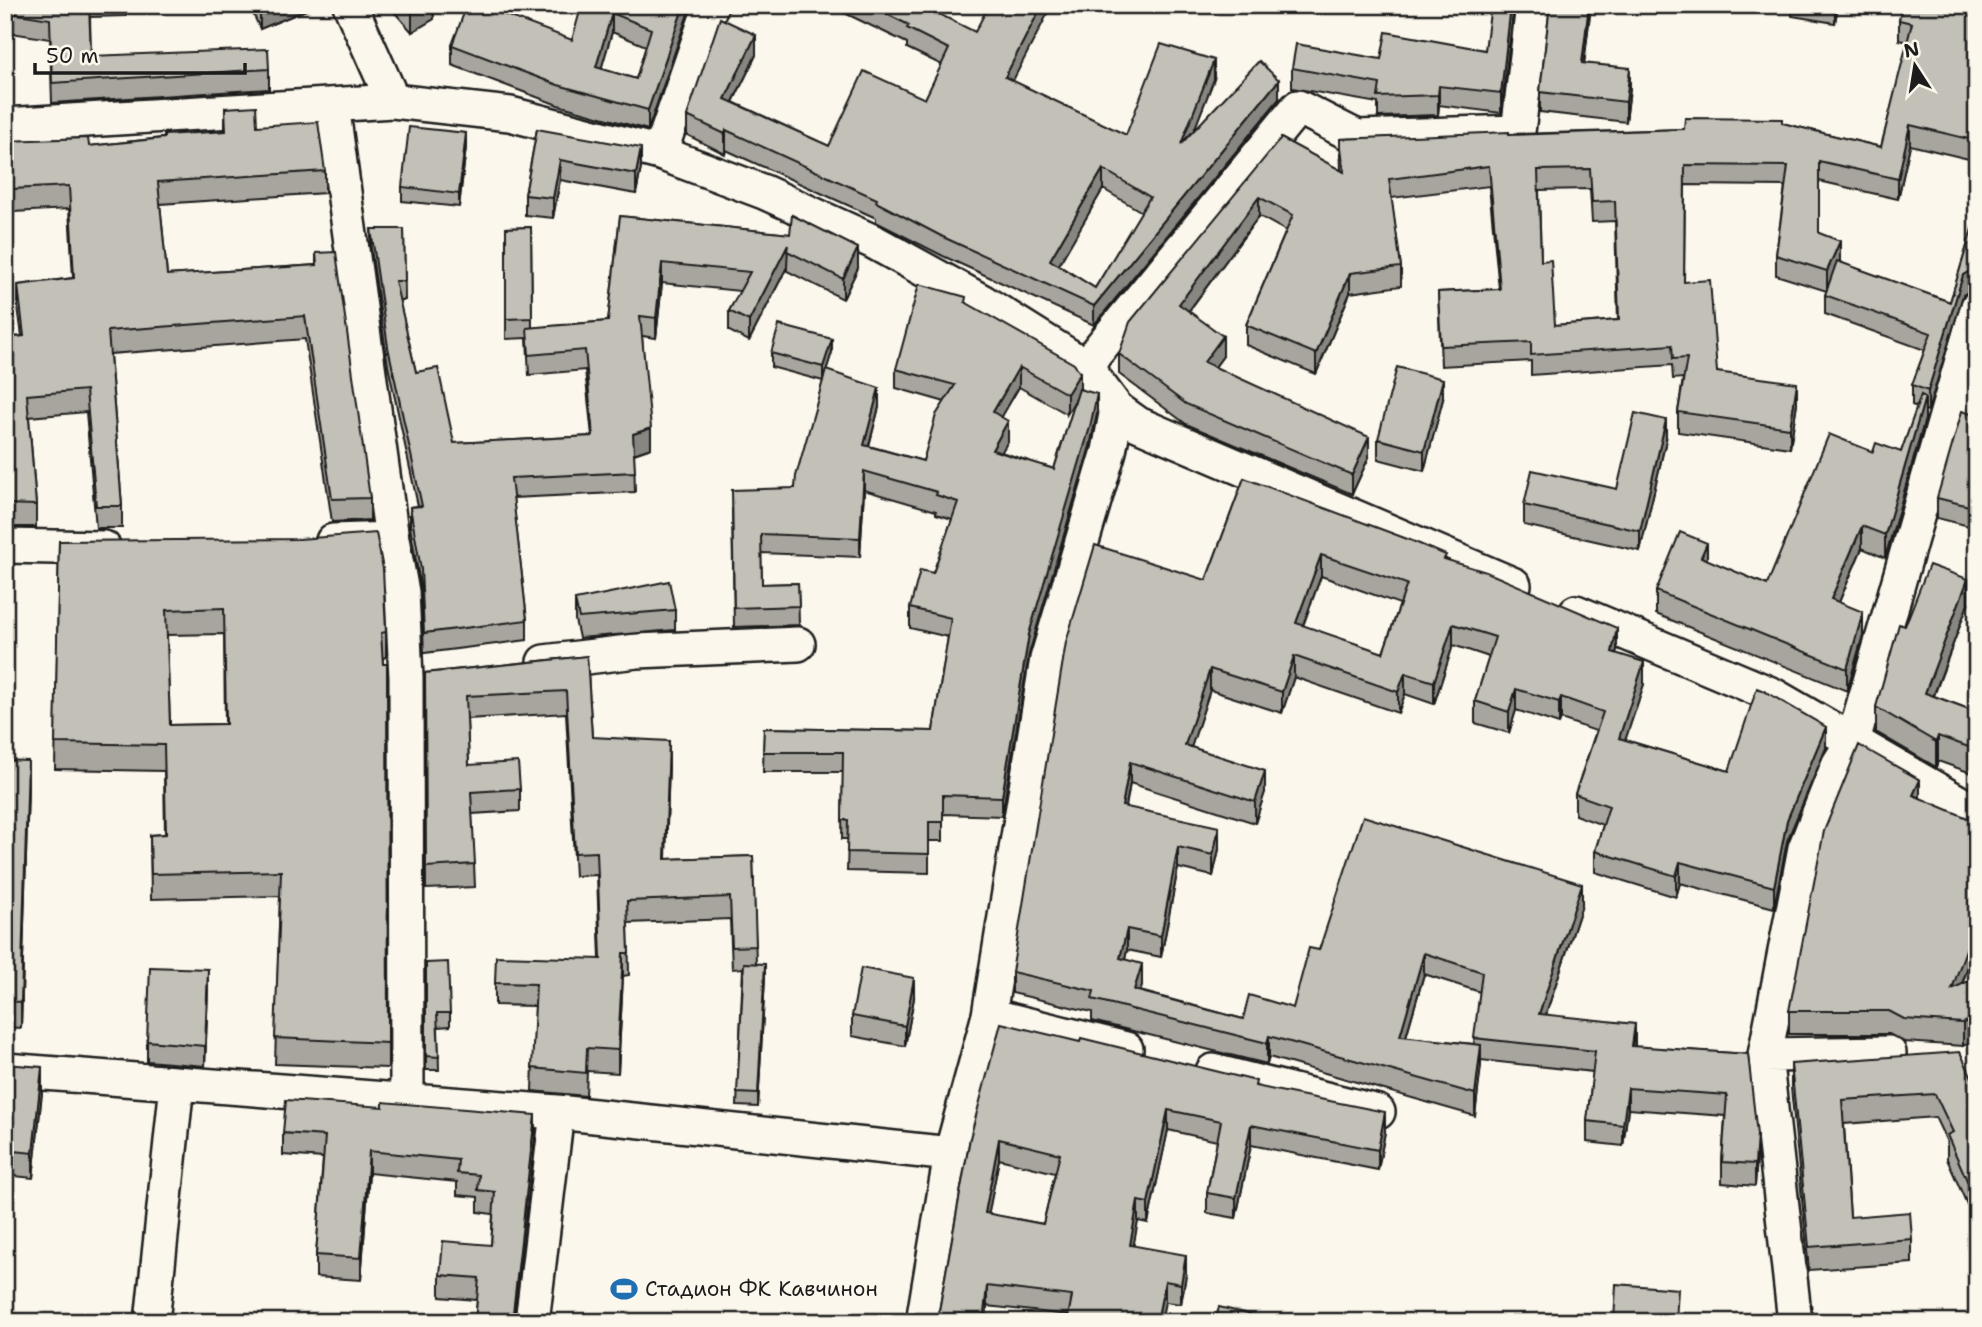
<svg xmlns="http://www.w3.org/2000/svg" width="1982" height="1327" viewBox="0 0 1982 1327" font-family="'Shantell Sans',sans-serif">
<style>
.lines{fill:none;stroke-linecap:round;stroke-linejoin:round}
.minor-casing{stroke:#1c1c1c;stroke-width:38}
.minor{stroke:#fbf7ec;stroke-width:33}
.wall{fill:#a8a59e;stroke:#1c1c1c;stroke-width:2;fill-rule:evenodd}
.shaded-wall{fill:#888681;stroke:#1c1c1c;stroke-width:2}
.building{fill:#c3c0b8;stroke:#1c1c1c;stroke-width:2;fill-rule:evenodd}
.labels{text-anchor:middle;dominant-baseline:central;stroke-width:6;stroke-linejoin:round;paint-order:stroke}
.poi-label{font-size:21px;fill:#1c1c1c;stroke:#fbf7ec;text-anchor:start}
</style>
<rect width="100%" height="100%" fill="#fbf7ec"/>
<filter id="ink" filterUnits="userSpaceOnUse"><feTurbulence type="fractalNoise" baseFrequency=".0143" numOctaves="2"/><feDisplacementMap in="SourceGraphic" scale="14" xChannelSelector="R" yChannelSelector="G"/><feConvolveMatrix kernelMatrix="1 2 1 2 8 2 1 2 1" color-interpolation-filters="sRGB"/></filter>
<g filter="url(#ink)">
<g class="lines">
<!-- minor casing -->
<g class="minor-casing">
<path id="minor" d="M350,5l43,96
M332,105l60,434
M5,125l388,-24 117,13 150,39 104,39 110,50 109,60 102,64 32,43 21,15 376,161
M660,153l51,-148
M1085,366l213,-259 59,30 161,-5 15,-127
M1949,407l28,7
M333,541l59,-2 10,53 4,86 1,423
M5,546l99,2
M1576,612l197,83 204,118
M544,662l93,-11 161,-7
M989,1015l137,34
M1765,1055l124,-2
M5,1070l552,42 394,42
M1213,1071l165,41
M152,1322l25,-238
M532,1322l25,-210
M923,1322l28,-168 38,-139 58,-356 62,-208 8,-42
M1795,1322l-30,-267 40,-207 33,-83 15,-24 124,-433"/>
</g>
<!-- minor -->
<use href="#minor" class="minor"/>
</g>
<!-- wall -->
<path class="wall" d="M5,5h121v11l-36,1 1,39 178,13v20l-217,14 -2,-64 -45,-7z
M210,5h108l-58,24 -8,-18z
M388,5h46v14l-22,13z
M691,5l-43,125 -90,-25 -106,-40v-20l120,-5 11,-29zM612,32l34,14 -10,33 -35,-10z
M828,5h99l-1,2 87,74 113,54 88,-56 -20,51 85,-31 -185,226 -151,-69 -67,-34v-4l-150,-68 -1,4 -38,-19v-19l69,-61 -23,47 96,44 96,-47 17,-34 -35,-17v-5zM1103,189l39,23 -47,76 -37,-23z
M1514,5l-13,108 -62,-8 -1,10 -60,2v-14l-86,-15v-20l193,-18z
M1550,5h41l-7,58 46,25 -4,34 -86,-10v-20z
M1792,5h46l-3,18 -43,-7z
M1977,12v149l-67,-16 -12,54 -79,-18v52l20,29 111,40 27,-89v77l-4,-1 -10,6 -35,116 -3,-1v9l-40,139 -23,-10 -23,54 24,33 -16,56 -191,-77v-23l51,-31 60,25 106,-133h28l16,-45 -5,-2v-20l13,-35 -100,-36v-19l2,-4 -51,-16v-20l9,-69 -100,-1 -1,97 33,90 80,31 -7,45 -112,-16v-20l5,-34 -10,1 -1,-14 -141,10v-14l-90,5 -3,-74 61,-3 -10,-103 -98,12 10,69v19l-51,7 -34,81 -70,-29v-20l40,-94 -27,-15 -70,95 34,45 -8,11 154,90 -17,37 -166,-70 -67,-50v-20l162,-216 60,33 -1,-32 344,-10 98,-6 99,24 27,-105 -9,-2v-20zM1590,189l2,33 23,-1 3,99 -63,5 -14,-64 -2,-71z
M225,108l32,18 68,45v22l-165,11 7,71 149,-10v-12l54,245v22l-38,2 -27,-183 -195,15 12,152v22h-26l-10,-116 -57,5 7,88v22h-31v-189l17,-2 -4,-29v-22l55,-7 -4,-69 -56,3v12h-8v-83l84,5 136,-15z
M537,129l104,39 -5,26 -76,-14 -7,38 -28,-3v-20z
M466,147l-7,60 -57,-6v-14z
M620,216l170,18 68,34 -15,31 -56,-28v-4l-38,74 -20,-10v-20l11,-20 -78,-8 -6,55 -14,-2 9,112 -17,6 1,38 -122,6 14,122v20l-103,13 -3,-64 -11,-62v-20l8,-1 -30,-140 -17,-117v-20h33l1,71h-6l17,72 38,71 138,-7 -7,-66 -56,5 -2,-37 -21,1v-111l25,-1 1,101 76,-7z
M966,303l114,86 17,25 -7,32 -61,208 -27,162 -59,-2v27h-14v32l-82,-2 1,-32h-6l1,-67h-80l1,-44 169,3 15,-94 -38,-9v-20l23,-35 19,-54 -16,-5v-3l-72,-21 -4,67 -99,-4 1,31 36,-1 1,42 -65,2 -2,-118 63,-21 28,-107 -52,-14v-14l61,-1 -6,18 53,37 -10,39 54,15 22,-59 -49,-14v-19zM1019,387l48,27 9,-15 -22,70 -53,-17 7,-11 -7,-24z
M1443,399l-19,72 -46,-12v-20z
M1977,416v112l-40,-10v-20z
M1666,440l-26,111 -116,-26v-20l93,-16z
M1244,478l202,81 171,90 -1,4 28,31 -19,56 104,31 97,-23 -39,93 -13,67 -94,-25 -4,14 -81,-25v-21l8,-26 -28,-10v-21l21,-63 -35,-12 -2,5 -43,-14 -7,23 -34,-10v-22l14,-44 -36,-12 -19,59 -29,-10 -7,19 -104,-36 -12,36 -72,-23 -19,57 74,45 -10,31 -125,-40 -4,24 93,42 -6,27 -35,-8 -17,89 -34,-7 -2,10 17,26 -2,5 103,28 50,-11 26,-58 263,-45 -36,109 89,33 113,7 9,102 -2,30 -33,-3v-21l3,-46 -97,-7 -5,37 -36,-4v-21l6,-49 -112,-12 -6,56 -206,-59 -2,7 -175,-43v-9l-80,-19v-21l194,-392zM1321,576l79,28 -17,49 -80,-27zM1424,974l56,18 -6,52 -68,-7z
M59,541l327,91v25l-3,1v6h4l1,404 -113,-4 5,-168 -129,3 -1,-64 15,-1 -1,-63 -109,-2zM224,634l1,90 -55,1 -3,-90z
M575,600l100,10v20l-96,8 -4,-18z
M1968,604l-34,92 43,16v63l-39,-14 -2,6 -60,-35v-25l29,-81z
M587,656l5,81 77,26 -3,96 87,-3 3,107 9,14 -7,130 -21,-1 6,-138 -11,1 -2,-50 -102,4 1,52 -6,1 -5,97 -31,-2 -1,25 -54,-5 3,-85 -40,-1v-22l105,-24 -3,-84 -22,1 -9,-163 -99,6 2,46 51,24v22l-48,3 3,73 -49,2 -1,-216z
M5,760l23,27 -7,241 -16,-1z
M1920,798l54,135v16l-12,36 15,-8 -14,69 -59,-4 -15,-8h-100v-23z
M426,963l24,50v13l-12,1 1,43h-13z
M208,989l-3,77 -58,-5v-20z
M914,998l-9,48 -53,-10v-20z
M5,1064l37,28 -9,86 -28,-3z
M1791,1064l186,22v141l-30,-68v-17l-12,-25 -91,7 6,93 62,22v24l-103,7 -18,-182z
M1256,1086l129,46 -7,38 -127,-25 -15,73 -29,-5v-20l10,-52 -49,-11 -20,93 -10,-2 -5,24 53,30 -5,29 -16,-2 -97,13 -81,-9 -1,16h-49l33,-184zM999,1159l56,14 -12,51 -55,-10z
M283,1133l252,4 -21,185h-39l2,-22 -37,-3v-22l51,-30 2,-31 -15,-2v-15l-21,-2v-13l-88,-9 -8,107 -45,-3v-22l7,-97 -40,-3z"/>
<!-- shaded-wall -->
<path class="shaded-wall" d="M273,5h45l-58,24v-19z
M423,5h11v14l-22,13v-20z
M684,5h7l-43,125v-20z
M1042,5h10l-47,91v-19z
M1511,5h3l-13,108v-20z
M1589,5h2l-9,78v-20z
M1835,5h3l-3,18z
M612,13v19l-16,55v-20z
M756,35v20l-31,63v-19z
M1214,60v19l-33,85v-20z
M1630,68v20l-4,34v-20z
M1279,80v19l-185,226v-19z
M1439,86v19l-1,10v-20z
M1910,125v20l-12,54v-20z
M726,130v20l-1,4v-20z
M466,133v14l-7,60v-13z
M641,148v20l-5,26v-20z
M560,160v20l-7,38v-20z
M1103,169v20l-53,91v-20z
M1259,197v19l-80,108v-20z
M1840,241v20l-13,30v-20z
M788,245l-1,22 -38,74v-20z
M858,248v20l-15,31v-20z
M662,263v20l-6,55v-20z
M1973,269v20l-10,6 -35,116v-20l35,-116z
M1350,273v20l-34,81v-20z
M1223,336v20l-19,26v-20z
M832,339v13l-9,29v-14z
M1019,367v20l-26,45v-20z
M1080,373v19l-13,22v-20z
M1443,379v20l-19,72v-20z
M1797,383v20l-7,45v-20z
M879,388v19l-15,57v-19z
M1097,394v20l-7,32 -61,208 -27,162v-19l27,-163z
M1925,397v22l-40,139v-23z
M1666,420v20l-26,111v-20z
M1008,421v20l-16,28v-19z
M651,428v20l-18,6v-20z
M1369,437v20l-17,37v-19z
M864,471v19l-4,67v-19z
M1862,526v22l-31,73v-22z
M1707,543v23l-6,-9z
M1321,555v21l-25,68v-21z
M1968,579v25l-43,114v-25z
M1863,612v23l-16,56v-22z
M1453,624v21l-19,59v-22z
M1617,628v21l-5,24v-21z
M1294,656v21l-12,36v-21z
M1644,662v22l-25,75v-21z
M1210,669v21l-25,76v-21z
M1405,673v21l-7,19v-21z
M1516,689v21l-7,23v-21z
M1561,697v22l-2,5v-22z
M1826,727v21l-39,93 -13,67v-21l13,-67z
M1938,736v25l-2,6v-25z
M669,741v22l-4,118v-22z
M28,761v26l-7,241v-26z
M1130,762v21l-8,45v-22z
M1265,771v21l-10,31v-21z
M1920,780v22l-7,-7z
M1219,827v22l-6,27v-21z
M1178,847v21l-17,89v-21z
M1680,862v21l-4,14v-21z
M1582,884v21l-43,130v-21z
M1977,904v23l-3,6v16l-22,63v-23l16,-65z
M1127,929v21l-7,30v-22z
M623,953v23l-5,97v-23z
M1424,953v21l-24,83v-21z
M765,964v13l-7,130v-13z
M1142,964v22l-8,25v-21z
M208,969v20l-3,77v-20z
M914,978v20l-9,48v-20z
M1977,1016v23l-14,7v-23z
M1635,1024v21l-3,23v-22z
M1269,1036v21l-2,7v-21z
M1481,1045v21l-6,50v-22z
M42,1067v25l-9,86v-25z
M1628,1088v21l-5,37v-21z
M1168,1110v20l-20,93v-20z
M1385,1112v20l-7,38v-20z
M535,1115v22l-21,185h-2z
M1251,1125v20l-15,73v-20z
M1757,1135v21l-2,30v-22z
M999,1139v20l-14,74v-20z
M369,1151v22l-8,107v-22z
M1138,1201v20l-8,44v-20z
M1186,1255v20l-5,29v-20z
M1165,1281v21l-4,20h-4z
M987,1286v20l-1,16h-3z"/>
<!-- building -->
<path class="building" d="M5,5h84l2,51 177,-7 1,20 -217,14 -2,-64 -45,-7z
M258,5h15l-13,5z
M406,5h17l-11,7z
M467,5h12l93,35 8,-29h3l3,-6h98l-36,105 -90,-25 -106,-40zM612,13l39,16 -15,50 -40,-12z
M868,5h53l54,27 14,-27h53l-37,72 121,58 35,-91 53,16 -33,84 78,-83 20,19 -185,226 -151,-69 -67,-35 1,-3 -151,-69 -1,4 -38,-18 33,-98 36,17 -31,64 104,47 35,-75 61,28 24,-50 -42,-21 2,-3zM1103,169l47,28 -55,91 -45,-28z
M1491,5h20l-10,88 -62,-7 -1,9 -60,2 2,-13 -88,-16 4,-24 85,15 5,-27 99,18z
M1550,5h39l-7,58 48,5 -4,34 -86,-10z
M1902,5h42l33,7v129l-67,-16 -12,54 -79,-18v72l21,8 -13,30 -51,-16 12,-89 -103,-1 -1,117 26,-2 7,92 80,11 -7,45 -112,-16 9,-54 -14,1 -1,-14 -141,10v-13l-90,4 -3,-54 62,-3 -11,-123 -100,13 12,88 -51,6 -34,81 -70,-29 47,-110 -34,-18 -80,107 44,32 -19,26 165,75 -17,38 -166,-71 -67,-50 11,-32 151,-184 63,34 -4,-33 169,-7v3l175,-6 1,-11 97,1v4l99,24 31,-124 -13,-3zM1590,169l2,33 23,-1 4,119 -64,5 -4,-65 -10,1 -3,-91z
M256,106l1,20 61,-4 7,49 -167,11 9,93 150,-10 -1,-12 20,-1 34,246 -38,1 -27,-183 -197,15 14,175h-26l-10,-116 -59,5 9,110 -31,-1v-166l19,-2 -6,-51 56,-7 -5,-92 -57,3 1,12 -8,1v-61l83,-3 1,8 75,-8v-3l62,-4 -1,-23z
M409,127l57,6 -7,61 -57,-7z
M537,129l104,19 -5,26 -76,-14 -7,38 -28,-3z
M1977,213v57l-4,-1 -10,6 -35,116 -16,-6 19,-52 -106,-38 12,-34 113,41z
M792,215l66,33 -15,31 -56,-28 1,-6 -39,76 -20,-10 21,-39 -88,-9 -6,55 -16,-2 11,112 -18,6 2,38 -124,6 16,142 -103,13 -3,-64 -11,-62 12,-1 -34,-159 -17,-118h33l1,52h-10l21,91 22,-4 16,75 139,-7 -8,-86 -56,5 -2,-27 81,-7 12,-105 170,18z
M531,227l1,91 -26,1v-91z
M919,284l47,13 -1,5 109,62 6,9 -13,21 -48,-27 -26,45 15,9 -16,29 62,19 25,-80 18,5 -7,33 -61,207 -27,163 -59,-2v27h-14v32l-82,-2 1,-32h-6l1,-68h-80l1,-24 169,3 18,-113 -41,-10 10,-38 13,3 25,-71 -22,-7 1,-3 -73,-21 -4,67 -99,-4 1,50 36,-1 1,23 -65,2 -2,-118 63,-2 1,-12 30,-106 53,18 -15,57 59,16 13,-46 19,-30 -59,-16z
M779,325l53,14 -9,28 -52,-14z
M1397,367l46,12 -19,72 -46,-12z
M1921,395l4,2 -40,138 -23,-9 -31,73 32,13 -16,57 -191,-78 24,-59 27,11 -6,14 66,28 62,-151 44,18 3,-9 25,9z
M1962,411l15,5v92l-40,-10z
M1635,413l31,7 -26,111 -116,-26 8,-35 85,19z
M1244,478l166,62 36,15 -2,4 42,13 131,56 -5,24 32,10 -25,76 110,33 28,-83 7,3 62,36 -39,93 -13,67 -94,-25 -4,14 -81,-25 14,-45 -34,-12 28,-82 -42,-15 -2,5 -43,-13 -7,23 -34,-11 20,-64 -42,-13 -19,58 -29,-9 -7,19 -104,-36 -12,36 -72,-23 -25,76 80,26 -10,31 -125,-40 -8,44 97,21 -6,28 -35,-8 -17,89 -34,-7 -7,29 22,6 -8,26 109,29 6,-24 44,13 16,-60 10,2 44,-134 219,68 -43,130 96,10 -3,22 116,8 9,81 -2,29 -33,-2 5,-67 -99,-7 -5,37 -36,-4 8,-70 -121,-13 8,-66 -58,-19 -24,83 81,9 -6,49 -206,-58 -2,7 -175,-44 2,-8 -82,-19 54,-330 29,-97 111,35zM1321,555l86,29 -24,69 -87,-30z
M376,533l7,36 3,63 -5,1 2,31h4l1,379 -113,-5 6,-167 -130,3 -1,-39 16,-1 -2,-89 -109,-2 4,-202 240,-2zM224,608l2,116 -56,1 -4,-115z
M1929,565l39,14 -43,114 52,19v38l-39,-14 -2,6 -60,-35 23,-83 6,2z
M669,581l6,29 -96,8 -4,-18z
M587,656l5,81 77,4 -4,118 88,-3 3,90 -24,1 -2,-50 -103,4 2,52h-6l-5,97 -31,-2 -1,25 -54,-5 4,-84 -41,-1 1,-27 105,3 -4,-107 -22,1 -9,-162 -100,5 3,69 49,-3 2,27 -49,3 4,72 -49,3 -1,-194z
M1859,745l61,35 -7,15 64,27v82l-9,20 6,3 -22,62 25,-12v39l-14,7 -59,-4 -15,-8h-100l35,-180z
M5,760l23,1 -7,241 -16,-1z
M448,962l2,51h-13l2,44 -13,-1v-93z
M744,963l21,1 -7,130 -21,-1z
M150,967l58,2 -3,77 -58,-5z
M861,968l53,10 -9,48 -53,-10z
M1001,1023l79,19 1,-4 175,43 -1,5 130,26 -7,38 -127,-25 -15,73 -29,-5 14,-72 -53,-11 -20,93 -10,-2 -8,44 56,10 -5,29 -16,-3 -8,41h-90l5,-26 -85,-10 -4,36h-46l33,-184zM999,1139l61,15 -17,70 -58,-11z
M1960,1052l16,34h1v117l-30,-68 6,-3 -18,-38 -93,6 8,117 60,-5 2,27 -103,8 -18,-183z
M5,1064l37,3 -9,86 -28,-3z
M286,1100l97,7v-5l152,13 -23,207h-37l4,-44 -39,-3 3,-34 48,4 4,-53 -17,-2 1,-15 -22,-2 1,-13 -89,-9 -8,107 -45,-3 9,-119 -42,-3z
M1616,1284l62,5 -2,33h-62z
M1219,1307l50,12 -1,3h-53z
M5,1313l116,9h-116z
M178,1318l45,4h-45z"/>
</g>
<!-- icons -->
<defs>
<g id="stadium-bare" transform="scale(2.1)"><path d="M0-5a6.5 5 0 1 0 0 10a6.5 5 0 1 0 0-10ZM-3.5-1.8h7v3.6h-7Z" fill="#1f6fb2" stroke="#fbf7ec" stroke-width="2.5" paint-order="stroke"/></g>
</defs>
<g fill-rule="evenodd">
<use href="#stadium-bare" x="624" y="1289"/>
</g>
<g class="labels">
<!-- poi labels -->
<g class="poi-label">
<text x="645" y="1289">Стадион ФК Кавчинон</text>
</g>
</g>
<!-- margin -->
<rect width="1982" height="1327" fill="none" stroke="#fbf7ec" stroke-width="28"/>
<rect x="14" y="14" width="1954" height="1299" fill="none" stroke="#1c1c1c" stroke-width="2.5" filter="url(#ink)"/>
<!-- north arrow -->
<g transform="translate(1915 66) rotate(348)" stroke="#fbf7ec" stroke-width="5" paint-order="stroke">
<path d="M0-5L12 26L0 18L-12 26Z" fill="#1c1c1c"/>
<text y="-10" font-size="19" font-weight="bold" text-anchor="middle" fill="#1c1c1c">N</text>
</g>
<!-- scale -->
<path d="M35 63v10h210v-10" fill="none" stroke="#1c1c1c" stroke-width="3.5"/>
<text x="46" y="63" font-size="21" fill="#1c1c1c" stroke="#fbf7ec" stroke-width="5" paint-order="stroke">50 m</text>
</svg>
